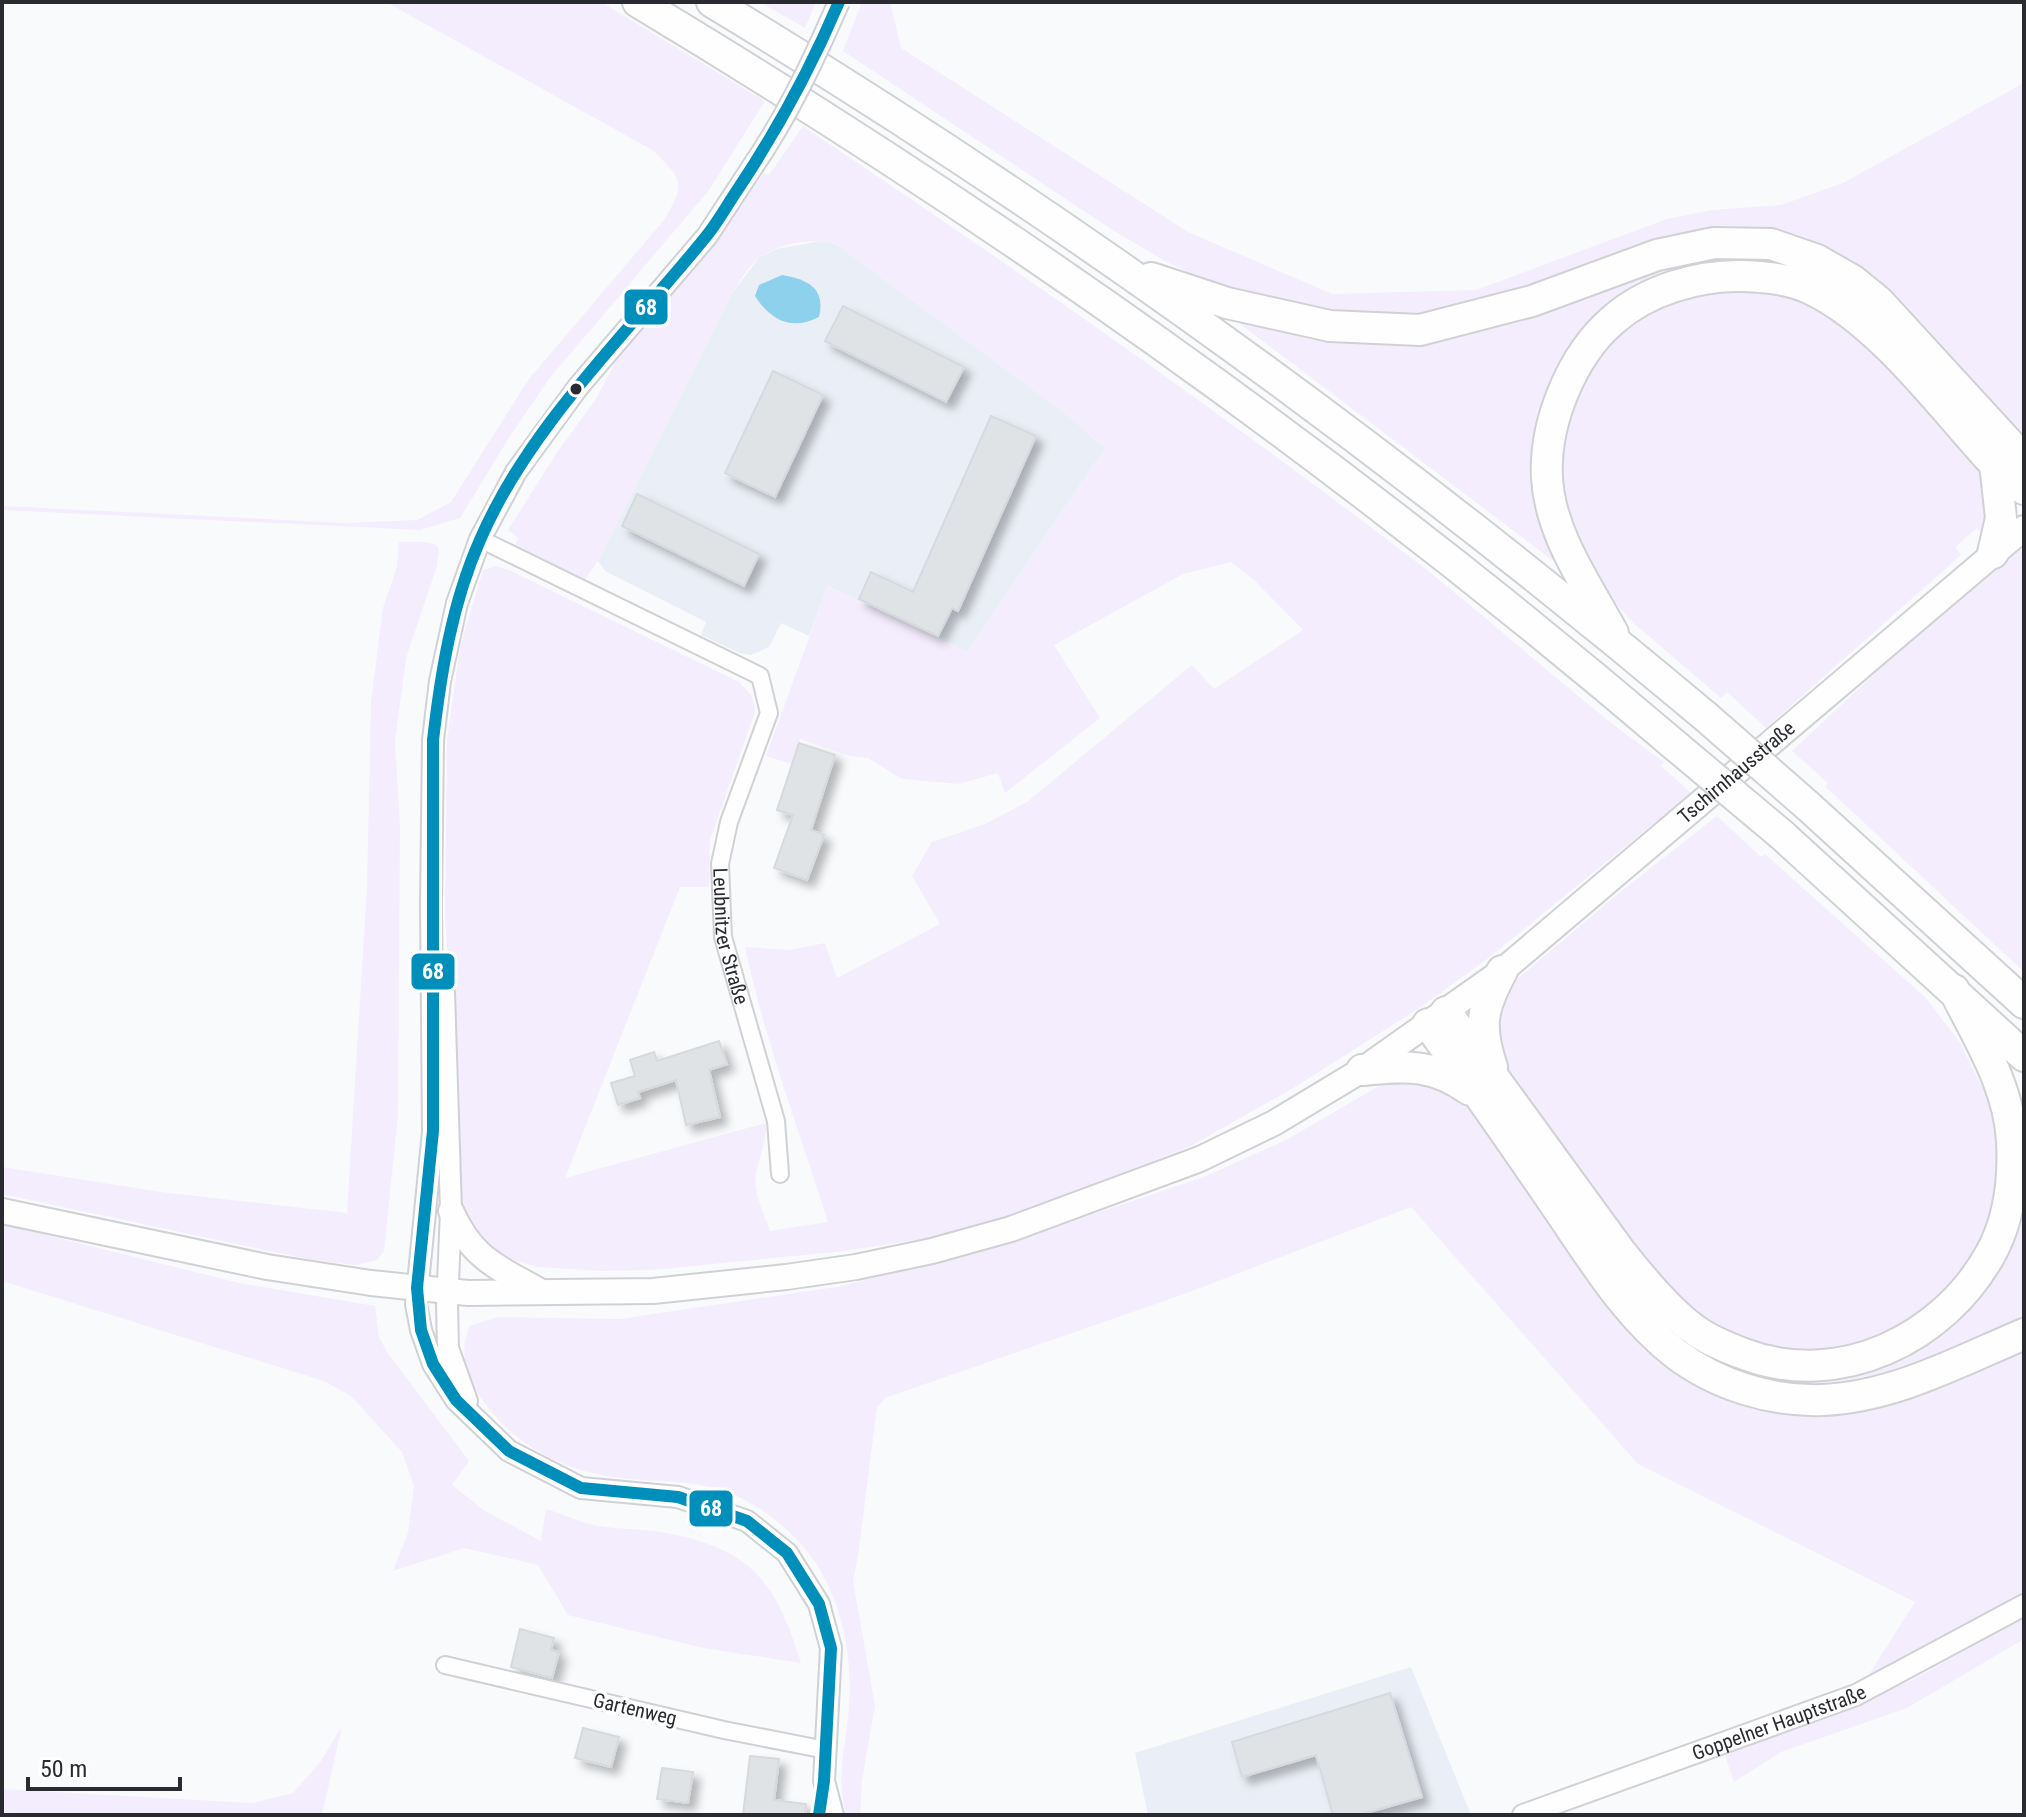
<svg xmlns="http://www.w3.org/2000/svg" width="2026" height="1817" viewBox="0 0 2026 1817" font-family="'Roboto Condensed',sans-serif">
<style>
.built{fill:#eaeef6}
.green{fill:#f4edfe}
.water{fill:#8ed1ed}
.building{fill:#e0e3e6;stroke:#d6dadd;stroke-width:2;filter:url(#shadow)}
.lines{fill:none;stroke-linecap:round;stroke-linejoin:round}
.minor-casing{stroke:#cfd1d4;stroke-width:20}
.tertiary-casing{stroke:#cfd1d4;stroke-width:24}
.secondary-casing{stroke:#cfd1d4;stroke-width:28}
.motorway-casing{stroke:#cfd1d4;stroke-width:34}
.minor{stroke:#fefeff;stroke-width:16}
.tertiary{stroke:#fefeff;stroke-width:20}
.secondary{stroke:#fefeff;stroke-width:24}
.motorway{stroke:#fefeff;stroke-width:30}
.tertiary-bridge-casing{stroke:#cfd1d4;stroke-width:24;stroke-linecap:butt}
.motorway-bridge-casing{stroke:#cfd1d4;stroke-width:34;stroke-linecap:butt}
.tertiary-bridge{stroke:#fefeff;stroke-width:20}
.motorway-bridge{stroke:#fefeff;stroke-width:30}
.bus-1-casing{stroke:#fff;stroke-width:18}
.bus-1{stroke:#008fba;stroke-width:12}
.bus-dot{fill:#292b31;stroke:#fff;stroke-width:3}
.labels{text-anchor:middle;dominant-baseline:central;stroke-width:7;stroke-linejoin:round;paint-order:stroke}
.street-label{font-size:20px;fill:#292b31;stroke:#fff}
.line-badge{stroke:#fff;stroke-width:3}
.badge-label{font-size:22px;text-anchor:middle;font-weight:bold;fill:#fff}
</style>
<defs>
<filter id="shadow"><feDropShadow dx="7" dy="7" stdDeviation="4" flood-color="#0004"/></filter>
</defs>
<rect width="100%" height="100%" fill="#f9fafc"/>
<!-- built -->
<path class="built" d="M821,241l15,3 230,170 39,34 -138,204 -139,-66 -19,50 -28,-13 -12,24 -18,8 -11,-2 -39,-18 5,-13 -101,-51 -7,-10 134,-268 27,-35 17,-9z
M1411,1667l60,148h-323l-13,-62z"/>
<!-- green -->
<path class="green" d="M386,2h215l164,99 -56,89 -160,189 -39,57 -50,82 -40,12 -418,-20v-4l343,17 72,-3 34,-18 78,-123 135,-159c22,-37 19,-39 -10,-69z
M760,2h56l-11,26z
M862,2h28l11,46 287,184 144,62 144,-4 191,-71 45,-9 69,-5 62,-22 181,-100v351l-16,-9 -215,-185 -350,75 -85,4 -132,-29 -61,-29 -54,-32 -268,-178z
M803,126c204,137 406,278 602,427 88,67 168,145 259,209l-3,4 30,27 -205,167 -68,49 -123,78 -106,60 -182,70 -79,21 -83,13 -192,19 -49,1 -67,-4 -36,-11 -21,-16 -23,-42 -3,-164 -9,-114 2,-180 13,-93 23,-77 13,-4 13,4 230,112 13,14 3,16 -45,128 -1,47h-29l-115,291 201,-55c1,18 -7,34 -10,51 -3,19 8,39 14,57l58,-9c-29,-92 -63,-181 -83,-275l45,3 35,-7 12,35 103,-54 -28,-48 20,-34 53,-18 42,-22 165,-137 22,24 89,-59 -49,-50 -23,-18 -48,12 -129,71 46,73 -95,75 -7,-20 -39,11 -57,-5 -34,-21 -18,-2 -50,-17 -9,25 -25,-8 62,-170 139,66 138,-204 -39,-34 -230,-170c-24,-6 -54,-2 -75,13 -12,8 -21,24 -29,36l-134,268 -13,18 -70,-33 3,-8 -10,-8 50,-79 38,-52 26,-50 93,-107 49,-69 5,2z
M1685,257l97,1 43,28 -173,-2 -106,124 22,164 -337,-255 155,22z
M1786,290l61,31 135,150 13,36 -11,28 -7,-7 -22,19 6,8 -195,173 -39,-36 -6,6 -91,-78 -45,-55 -28,-80 3,-54 39,-82 25,-23 67,-35z
M399,542h26l11,3 3,5 -2,16 -31,92 -11,84 5,85 -2,288 -14,136 -7,9 -21,5 -49,-6 -305,-65v-27l159,25 186,21 20,-327 4,-183 12,-95 14,-41z
M2024,547v425l-198,-185 2,-4 -36,-32 92,-86z
M1717,816l44,41 4,-3 161,144 34,45 34,68 5,64 -8,40 -10,32 -18,29 -69,59 -50,15 -43,3 -65,-14 -65,-41 -175,-241 4,-58 16,-19 103,-87z
M1407,1077l22,1 50,32 124,182 168,113 253,-60v247l-89,52 -67,32 47,-74 -277,-138 -227,-257 -224,86 -302,105 -8,10 -19,148 -5,25 22,125 -13,74 -2,35h-14c-9,-35 -3,-56 1,-90 8,-53 -1,-117 -32,-163 -20,-29 -50,-54 -83,-68 -37,-16 -80,-11 -119,-17 -52,-7 -102,-34 -131,-78 -16,-22 -24,-48 -12,-73l28,-9 122,2 222,-33 168,-44 194,-65 82,-37 93,-54z
M2024,1189v136l-168,62 -104,-3 -72,-36 -52,-64 113,83 177,-19z
M2,1224l237,59 136,23 4,31 8,15 82,109 -17,24 33,26 56,30 5,-32c17,5 35,14 52,17 19,3 37,3 56,5 93,15 120,44 147,132l-98,-15 -135,-33 -30,-50 -74,-17 -71,23 15,-38 6,-47 -12,-34 -51,-56 -27,-15 -322,-100z
M2024,1617v22l-117,69 -126,44 -47,30 -9,-26 187,-76z
M342,1726l-20,89h-320v-26l250,14 41,-10 28,-32z"/>
<!-- water -->
<path class="water" d="M782,275c25,4 44,13 37,42 -27,14 -48,4 -64,-21l4,-11z"/>
<!-- building -->
<path class="building" d="M843,306l121,61 -18,35 -121,-61z
M773,371l50,24 -48,102 -50,-24z
M991,416l45,20 -78,175 -6,-3 -14,28 -79,-37 12,-27 42,20z
M637,494l122,60 -15,32 -122,-60z
M799,743l36,12 -24,75 13,5 -17,45 -33,-12 19,-53 -16,-5z
M719,1041l8,23 -18,6 11,47 -34,8 -10,-45 -38,12 2,6 -22,7 -7,-22 24,-7 -5,-16 24,-8 3,9z
M520,1629l34,9 -3,12 8,2 -7,26 -41,-11z
M1390,1693l32,104 -63,18h-26l-17,-60 -74,22 -10,-35z
M583,1728l36,9 -8,30 -36,-9z
M750,1756l29,3 -5,41 32,4 -1,11h-62z
M662,1768l31,4 -5,31 -31,-4z"/>
<g class="lines">
<!-- minor casing -->
<g class="minor-casing">
<g id="minor">
<path id="s1" d="M480,539l280,137 9,37 -40,109 -9,42 3,73 53,184 4,53"/>
<path d="M445,1665l279,65 102,20"/>
</g>
</g>
<!-- tertiary casing -->
<g class="tertiary-casing">
<g id="tertiary">
<path d="M753,166l-46,70 -129,151 -62,85 -36,67 -23,64 -17,78 -7,59 -2,165 2,226 -17,173 5,26 12,34 23,36 53,51 72,37 97,9 69,24 40,32 32,51 12,44 -7,133 9,34"/>
<path d="M444,993l7,218 -4,94 1,43 19,53"/>
<path id="s2" d="M1523,1815l333,-120 168,-90"/>
</g>
</g>
<!-- secondary casing -->
<g class="secondary-casing">
<g id="secondary">
<path id="s3" d="M2,1211l265,56 104,16 97,10 185,-2 133,-14 70,-10 76,-16 79,-22 189,-70 74,-36 88,-53 140,-99 522,-443"/>
<path d="M451,1211c21,47 44,55 87,79"/>
</g>
</g>
<!-- motorway casing -->
<g class="motorway-casing">
<path id="motorway" d="M638,2c366,220 714,467 1039,745
M712,2c349,210 681,452 993,714
M1151,278l76,25 103,23 90,4 112,-29 125,-46 57,-12 57,1 46,16 35,20 27,22 145,158
M1993,553l8,-35 -6,-54
M1613,633c-26,-48 -63,-99 -66,-155 -3,-54 24,-122 66,-158 34,-30 85,-45 130,-44 24,1 48,3 70,14 66,32 126,113 175,167 11,12 25,20 36,32
M1808,806l216,197
M1782,835l242,221
M1446,1012l174,239c20,25 49,61 75,79 13,10 33,18 49,24 95,36 200,-15 247,-101 18,-33 23,-74 21,-112 -3,-55 -34,-103 -58,-151
M1428,1024c44,59 85,119 126,179 36,52 71,112 122,151 41,31 96,48 147,46 71,-3 137,-39 201,-66
M1492,1067c-14,-41 -10,-59 10,-96
M1362,1070c45,-4 70,-7 108,20"/>
</g>
<!-- minor -->
<use href="#minor" class="minor"/>
<!-- tertiary -->
<use href="#tertiary" class="tertiary"/>
<!-- secondary -->
<use href="#secondary" class="secondary"/>
<!-- motorway -->
<use href="#motorway" class="motorway"/>
<!-- tertiary-bridge casing -->
<g class="tertiary-bridge-casing">
<path id="tertiary-bridge" d="M753,166c35,-51 61,-107 86,-164"/>
</g>
<!-- motorway-bridge casing -->
<g class="motorway-bridge-casing">
<path id="motorway-bridge" d="M1705,716l103,90
M1677,747l105,88"/>
</g>
<!-- tertiary-bridge -->
<use href="#tertiary-bridge" class="tertiary-bridge"/>
<!-- motorway-bridge -->
<use href="#motorway-bridge" class="motorway-bridge"/>
<!-- bus-1 casing -->
<g class="bus-1-casing">
<path id="bus-1" d="M819,1815l5,-34 7,-133 -12,-44 -32,-51 -40,-32 -69,-24 -97,-9 -72,-37 -53,-51 -23,-36 -12,-34 -4,-42 16,-157v-391c8,-68 19,-137 47,-200 49,-114 147,-206 224,-301 13,-15 23,-34 34,-50 40,-60 73,-121 101,-187"/>
</g>
<!-- bus-1 -->
<use href="#bus-1" class="bus-1"/>
</g>
<!-- markers -->
<circle class="bus-dot" cx="576" cy="389" r="7"/>
<g class="labels">
<!-- street labels -->
<g class="street-label">
<text stroke="none"><textPath href="#s3" startOffset="1888">Tschirnhausstraße</textPath></text>
<text stroke="none"><textPath href="#s1" startOffset="582">Leubnitzer Straße</textPath></text>
<text transform="translate(635 1709) rotate(13)">Gartenweg</text>
<text stroke="none"><textPath href="#s2" startOffset="272">Goppelner Hauptstraße</textPath></text>
</g>
</g>
<g class="line-badge">
<rect x="623" y="288" width="46" height="38" rx="8" fill="#008fba"/>
<rect x="410" y="952" width="46" height="39" rx="8" fill="#008fba"/>
<rect x="688" y="1489" width="46" height="39" rx="8" fill="#008fba"/>
</g>
<g class="badge-label">
<text x="646" y="315">68</text>
<text x="433" y="979">68</text>
<text x="711" y="1516">68</text>
</g>
<!-- border -->
<rect width="2026" height="1817" fill="none" stroke="#292b31" stroke-width="8"/>
<!-- scale -->
<path d="M28 1777v12h152v-12" fill="none" stroke="#292b31" stroke-width="4"/>
<text x="40" y="1777" font-size="24" fill="#292b31" stroke="#ffffff" stroke-width="6" paint-order="stroke">50 m</text>
</svg>
